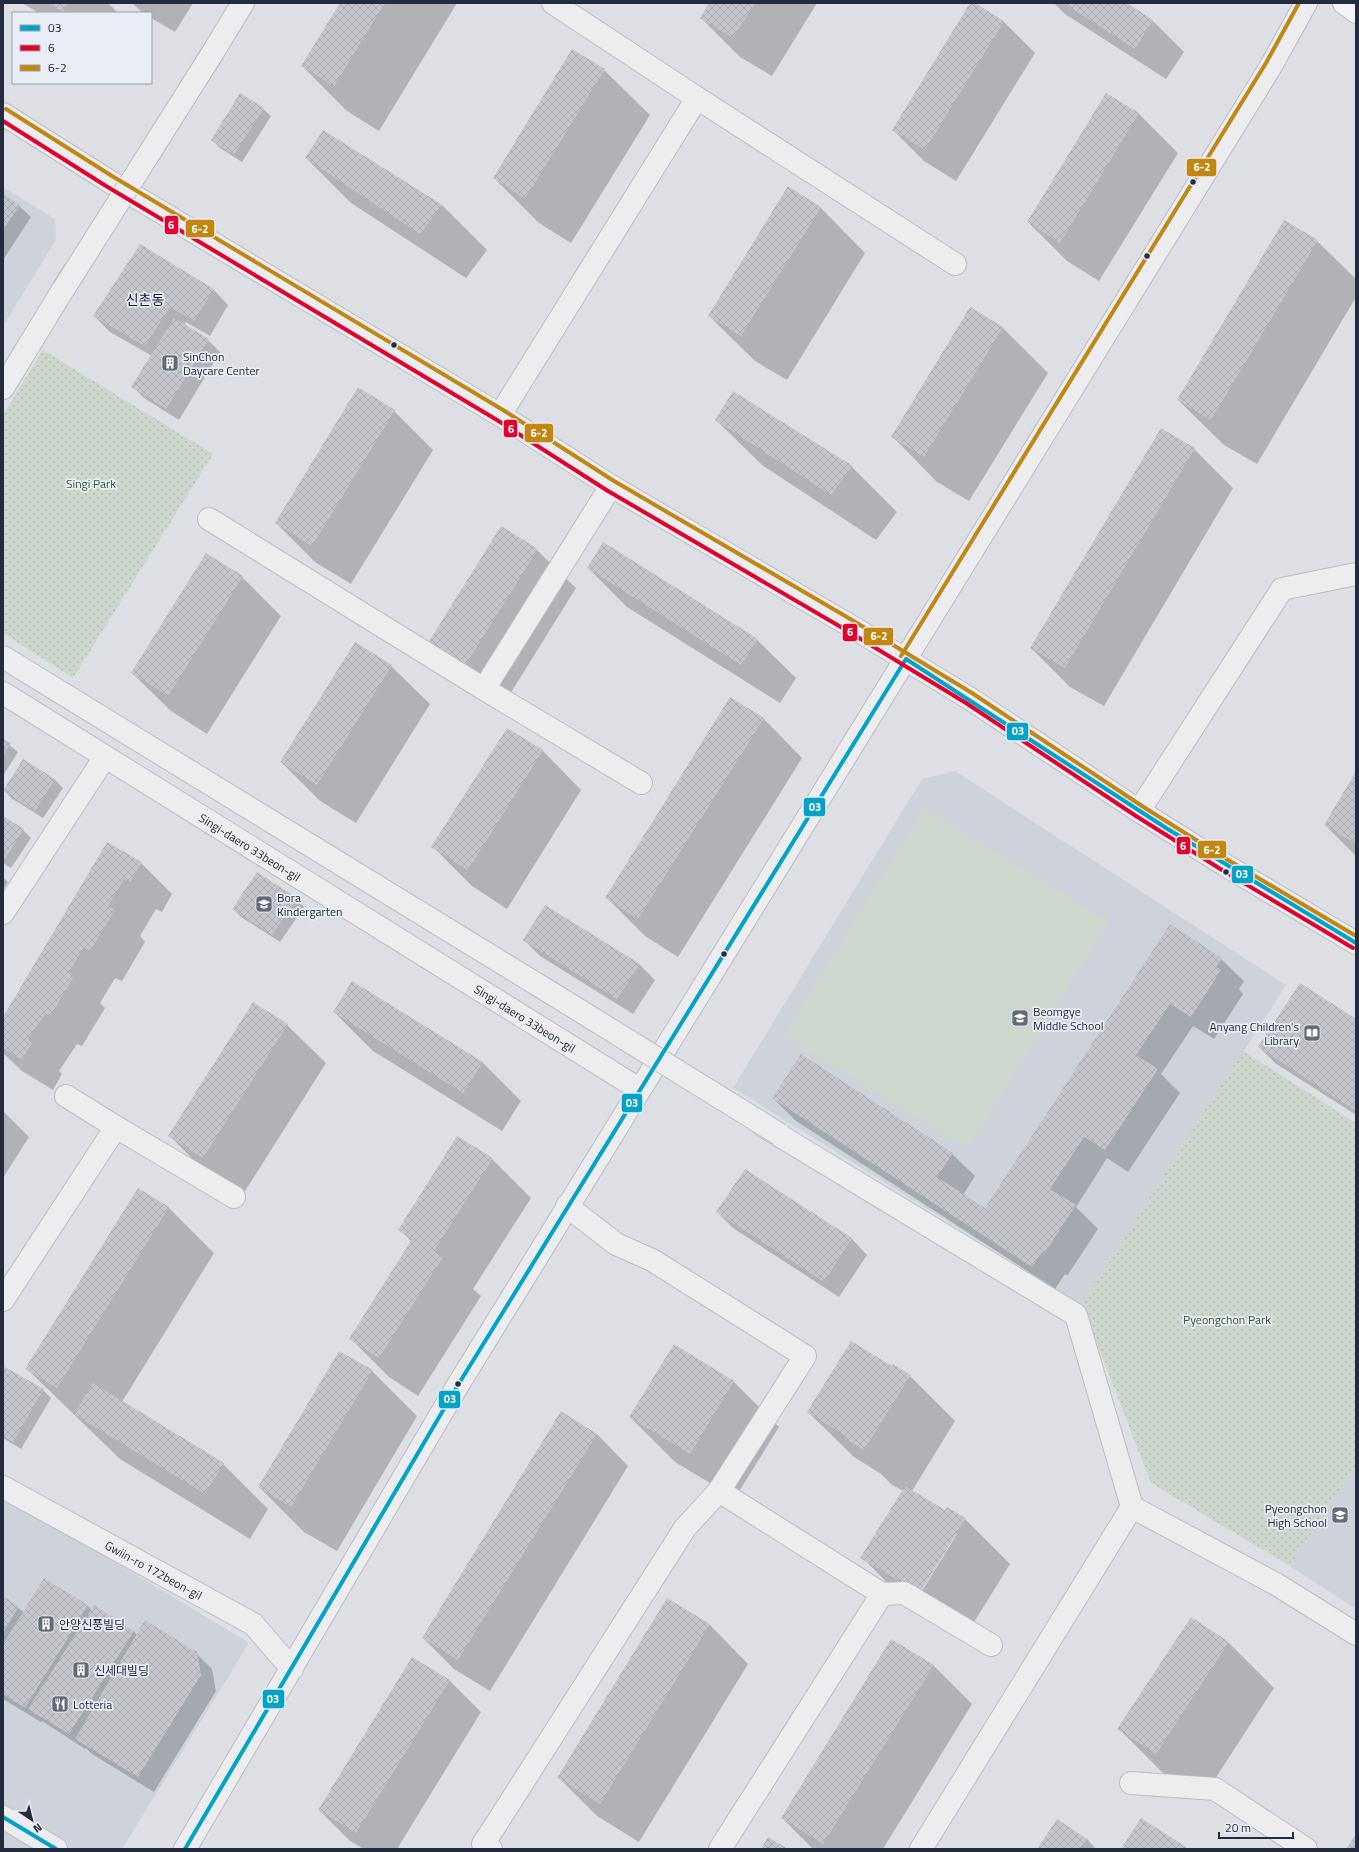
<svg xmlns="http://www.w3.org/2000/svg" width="1359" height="1852" viewBox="0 0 1359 1852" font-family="'Titillium Web','Noto Sans KR',sans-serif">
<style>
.built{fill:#ced2db}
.grass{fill:url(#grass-dots)}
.garden{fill:#ccd8cd}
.shadow{fill:#0003;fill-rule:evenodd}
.building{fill:url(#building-cross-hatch)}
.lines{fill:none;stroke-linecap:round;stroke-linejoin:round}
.minor-casing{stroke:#bbbdc2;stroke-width:24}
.major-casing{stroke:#b9bcc2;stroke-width:24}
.minor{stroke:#ededf0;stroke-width:22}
.major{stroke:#f2f3f4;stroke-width:22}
.minor-bridge-casing{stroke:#bbbdc2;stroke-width:24;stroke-linecap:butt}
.minor-bridge{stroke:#ededf0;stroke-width:22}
.bus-1-casing{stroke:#e9edf5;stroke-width:7}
.bus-2-casing{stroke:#e9edf5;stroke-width:7}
.bus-3-casing{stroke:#e9edf5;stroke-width:7}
.bus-1{stroke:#02a3c7;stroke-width:4}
.bus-2{stroke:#e4002b;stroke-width:4}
.bus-3{stroke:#c28710;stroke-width:4}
.bus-dot{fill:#232b3e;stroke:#e9edf5;stroke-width:1.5}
.labels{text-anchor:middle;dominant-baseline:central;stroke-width:3.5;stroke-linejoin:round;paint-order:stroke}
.poi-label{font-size:12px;fill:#232b3e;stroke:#e9edf5;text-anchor:start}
.park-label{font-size:12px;fill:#345b2f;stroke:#e9edf5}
.street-label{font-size:12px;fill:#232b3e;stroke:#e9edf5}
.quarter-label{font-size:14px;fill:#161c2e;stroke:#e9edf5}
.line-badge{stroke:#e9edf5;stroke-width:1.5}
.badge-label{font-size:11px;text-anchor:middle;font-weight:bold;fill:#fff}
</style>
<defs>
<pattern id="grass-dots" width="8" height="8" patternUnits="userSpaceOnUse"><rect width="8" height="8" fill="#ccd8cd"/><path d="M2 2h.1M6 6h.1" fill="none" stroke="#afbab1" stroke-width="1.8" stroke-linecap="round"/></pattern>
<pattern id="building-cross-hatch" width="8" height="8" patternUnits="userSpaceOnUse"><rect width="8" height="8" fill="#c5c7cc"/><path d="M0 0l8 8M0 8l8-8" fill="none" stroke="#a9abb0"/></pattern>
</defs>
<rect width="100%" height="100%" fill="#dddfe4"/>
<!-- built -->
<path class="built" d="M3,187l52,32 1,21 -53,86z
M955,771l331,214 -204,320 -349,-217 189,-309z
M1356,1465v144l-66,-43z
M3,1494l246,149 -127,206h-119z"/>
<!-- grass -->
<path class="grass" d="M43,350l170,104 -140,224 -70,-45v-218z
M1243,1051l113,72v342l-66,101 -139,-83 -69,-178z"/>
<!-- garden -->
<path class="garden" d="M924,808l185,114 -141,227 -184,-114z"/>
<!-- shadow -->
<path class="shadow" d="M22,3h86l10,10h-79z
M132,3h61l-18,29 -24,-14v-5h-8z
M341,3h116l-78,128 -32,-20 -45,-45z
M711,3h106l-45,73 -32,-19 -39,-39z
M971,3l33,19 31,31 -79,128 -32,-20 -31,-31z
M1054,3h71l28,18 31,31 -18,27 -101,-65z
M604,70l46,45 -79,128 -32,-20 -45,-45z
M1107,94l32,20 39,39 -79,128 -32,-20 -39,-39z
M263,109l8,7 -29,46 -22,-14 -8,-8z
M324,131l118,74 45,45 -21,28 -115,-75 -45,-45z
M3,195l16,11 12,11 -28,43z
M820,207l45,46 -78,127 -32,-19 -46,-45z
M1284,222l33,19 39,38v18l-99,167 -33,-19 -46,-45z
M213,289l15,16 -18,31 -24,-14 -2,3 24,15 12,12 -41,68 -35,-22 -12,-12 20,-30 -42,-24 -16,-16z
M971,309l32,19 45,45 -79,128 -32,-19 -45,-46z
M734,393l118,74 45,45 -21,28 -114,-75 -46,-45z
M394,411l39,39 -82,134 -36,-22 -39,-39z
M1194,449l39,39 -129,218 -34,-19 -39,-39z
M537,550l39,38 -74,119 -75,-61z
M588,568l169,72 39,38 -16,25 -153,-96z
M242,577l39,39 -74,118 -36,-23 -39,-38z
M391,666l39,38 -74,119 -36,-22 -39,-39z
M731,698l33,21 38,39 -124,199 -33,-21 -39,-39z
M507,729l36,22 38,39 -74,119 -35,-23 -39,-39z
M3,740l15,12 -15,24z
M23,760l32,20 8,8 -20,30 -32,-20 -7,-8z
M1356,773v83l-31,-31z
M3,817l20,13 8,8 -20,30 -8,-5z
M108,844l33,19 31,31 -10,18 -6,-3 -16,27 5,6 -23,39 -7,-3 -15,25 5,5 -23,38 -5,-2 -18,27 3,3 -9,16 -31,-19 -19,-18v-34z
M3,877l5,5 -5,8z
M296,899l8,8 -24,35 -39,-25 -8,-8z
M1170,925l51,34 23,22 -5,8 4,5 -29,45 -21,-13 -32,48 19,19 -52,79 -21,-14 -31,49 22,22 -31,47 -2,-2 -10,15 -259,-168 -23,-23 179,56 23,22 -12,19 22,14z
M524,940l115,24 16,16 -22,34 -93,-58z
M334,1012l148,50 39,39 -19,30 -129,-80z
M1356,1020v95l-81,-52 -16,-16z
M287,1025l39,38 -84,133 -34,-21 -38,-39z
M3,1111l26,26 -26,41z
M492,1159l39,39 -58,91 8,7 -63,100 -29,-19 -39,-39 62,-96 -12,-12z
M745,1170l107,69 15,16 -28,42 -106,-69 -16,-16z
M138,1190l31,18 45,45 -92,149 101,62 45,45 -18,30 -130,-80 -93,-90z
M3,1367l40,23 8,8 -30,51 -18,-11z
M892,1367l18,9 45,45 -43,70 34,21 19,7 45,45 -47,76 -56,-37 -45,-46 41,-66 -12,-7 -10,-10 -27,-17 -46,-45zM955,1534h2l-41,67 -2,-1z
M372,1371l45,45 -80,135 -33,-19 -45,-45z
M734,1382l45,45 -44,71 -60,-36 -45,-45z
M561,1413l36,21 31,32 -138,225 -36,-22 -31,-31z
M3,1598l21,14 64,-6 4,4 42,21 3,4 59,18 16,16 4,22 -62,101 -62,-38 -6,-6 -1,1 -43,-28 -1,1 -38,-23z
M668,1599l42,26 38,39 -109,178 -42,-26 -38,-38z
M1191,1619l38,24 45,45 -72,111 -38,-25 -45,-45z
M412,1658l38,23 31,31 -84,137h-33l-14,-8 -31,-31z
M933,1665l39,39 -89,145h-70l-31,-31z
M1087,1839l9,10h-58z"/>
<!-- building -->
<path class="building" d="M47,3h21l-5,9z
M340,3h45l-51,83 -33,-20z
M709,3h46l-22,35 -33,-20z
M970,3h5l29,18 -79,129 -33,-20z
M1063,3h64l26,17 -18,29z
M572,49l33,20 -80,130 -32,-21z
M240,93l24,15 -30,47 -23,-15z
M1106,93l33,20 -79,130 -33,-21z
M323,130l119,75 -22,29 -115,-76z
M788,186l33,21 -80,129 -33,-20z
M3,194l17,11 -17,25z
M1284,220l34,20 -107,180 -34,-20z
M140,244l74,45 -20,32 -24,-14 -25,39 -52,-30z
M970,307l33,20 -79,130 -33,-20z
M174,318l35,21 -43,70 -35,-22z
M358,387l37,23 -83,136 -37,-23z
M733,391l120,75 -22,29 -116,-75z
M1161,428l34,20 -130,220 -35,-20z
M501,526l37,23 -75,120 -37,-23z
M603,542l155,97 -17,26 -154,-97z
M206,553l37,23 -75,120 -37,-23z
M355,642l37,23 -75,120 -37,-23z
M730,697l34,21 -126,201 -33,-21z
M507,728l36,22 -75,120 -37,-23z
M3,739l8,4 -8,13z
M23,759l32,20 -20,32 -32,-20z
M1356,771v73l-32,-19z
M3,816l21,13 -21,33z
M107,842l35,20 -12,20 -6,-3 -16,27 7,4 -25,41 -6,-4 -15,25 5,4 -23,39 -6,-1 -17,25 4,4 -10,17 -19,-12v-31z
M257,872l40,26 -25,37 -40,-26z
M545,905l95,59 -23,35 -94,-59z
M1170,924l52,34 -6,9 5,3 -30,47 -21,-13 -34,51 22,14 -53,81 -21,-13 -34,52 26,16 -32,49 -2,-2 -10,15 -260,-169 29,-44 152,99 -16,24 48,31z
M352,981l131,81 -20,31 -130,-81z
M1300,983l56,36v92l-98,-64z
M253,1002l35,22 -85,134 -35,-22z
M457,1136l36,22 -59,93 9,6 -64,101 -30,-19 63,-100 -14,-9z
M745,1169l107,69 -28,44 -108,-70z
M138,1188l31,19 -112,181 -32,-19z
M851,1341l41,25 1,-2 18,11 -47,75 -19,-11 1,-3 -39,-24z
M674,1344l60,37 -44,73 -61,-37z
M339,1351l34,19 -82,137 -33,-20z
M3,1366l41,23 -31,53 -10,-6z
M93,1383l131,80 -19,31 -131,-80z
M561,1411l36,23 -139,226 -36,-22z
M905,1486l40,24 2,-3 19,11 -48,78 -15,-13 -43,-25z
M44,1578l44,27 -63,103 -22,-14v-50z
M3,1596l16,10 -16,27z
M667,1598l43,26 -110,180 -43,-26z
M94,1605l40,26 -65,103 -41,-25z
M1191,1617l38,25 -73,112 -39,-25z
M145,1620l52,32 4,23 -63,102 -63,-38z
M891,1639l43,26 -111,179 -42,-26z
M412,1657l38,23 -94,153 -38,-23z
M1141,1818l48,31h-68z
M1057,1819l30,20 -7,10h-43z
M1356,1834v15h-10z
M768,1837l20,12h-27z"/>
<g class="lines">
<!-- minor casing -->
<g class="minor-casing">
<g id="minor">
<path d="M205,65l38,-62"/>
<path d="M697,98l258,166"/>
<path d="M3,114l106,67 391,234 111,71 238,139 120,73 170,113 86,54 131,78"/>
<path d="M3,388l70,-115"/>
<path d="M500,415l197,-317 -144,-95"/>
<path d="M209,519l275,170 157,94"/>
<path d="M3,657l548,336"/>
<path d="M484,689l127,-203"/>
<path id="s1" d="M3,693l636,396"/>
<path d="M1139,811l143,-222 74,-15"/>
<path d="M3,913l102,-156"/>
<path d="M66,1096l50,31"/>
<path d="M762,1125l314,190 56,192 144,77 80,50"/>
<path d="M3,1300l113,-173 118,70"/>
<path id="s2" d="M3,1487l250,137 39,45"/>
<path d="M719,1491l163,103 -162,255"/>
<path d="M882,1594l22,-1 87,52"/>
<path d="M1131,1783l84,6 91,60"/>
<path d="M3,1817l53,32"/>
<path d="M185,1849l273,-464 813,-1319 35,-63"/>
<path d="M491,1849l-8,-5 12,-18 190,-298 34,-37 86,-135 -153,-96 -36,-16 -49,-38"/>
<path d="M921,1849l211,-342"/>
</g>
</g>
<!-- major casing -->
<g class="major-casing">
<path id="major" d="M1344,3l12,9"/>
</g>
<!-- minor -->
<use href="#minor" class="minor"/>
<!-- major -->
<use href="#major" class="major"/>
<!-- minor-bridge casing -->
<g class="minor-bridge-casing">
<path id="minor-bridge" d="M63,290l152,-241
M535,983l244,151"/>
</g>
<!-- minor-bridge -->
<use href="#minor-bridge" class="minor-bridge"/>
<!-- bus-1 casing -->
<g class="bus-1-casing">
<path id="bus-1" d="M906,659l260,169 190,115
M3,1817l53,32
M185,1849l273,-464 448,-726"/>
</g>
<!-- bus-2 casing -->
<g class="bus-2-casing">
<path id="bus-2" d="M3,121l103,65 391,234 111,71 238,139 120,73 170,113 86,54 131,78"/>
</g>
<!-- bus-3 casing -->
<g class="bus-3-casing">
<path id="bus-3" d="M6,109l106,67 391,234 111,71 238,139 120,73 170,113 86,54 128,76
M901,656l365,-593 33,-60"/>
</g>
<!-- bus-1 -->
<use href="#bus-1" class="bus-1"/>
<!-- bus-2 -->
<use href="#bus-2" class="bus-2"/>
<!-- bus-3 -->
<use href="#bus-3" class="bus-3"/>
</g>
<!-- icons -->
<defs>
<g id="building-square" transform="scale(0.9)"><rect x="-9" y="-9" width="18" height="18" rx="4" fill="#646a78" stroke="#e9edf5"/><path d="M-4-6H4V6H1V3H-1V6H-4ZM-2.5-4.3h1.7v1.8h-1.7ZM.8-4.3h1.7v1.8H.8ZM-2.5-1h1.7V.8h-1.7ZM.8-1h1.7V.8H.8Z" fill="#fff"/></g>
<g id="school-square" transform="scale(0.9)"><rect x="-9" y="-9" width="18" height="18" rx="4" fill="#646a78" stroke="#e9edf5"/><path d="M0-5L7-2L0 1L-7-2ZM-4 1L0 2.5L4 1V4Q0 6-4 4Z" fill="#fff"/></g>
<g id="library-square" transform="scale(0.9)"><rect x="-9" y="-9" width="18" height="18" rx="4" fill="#646a78" stroke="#e9edf5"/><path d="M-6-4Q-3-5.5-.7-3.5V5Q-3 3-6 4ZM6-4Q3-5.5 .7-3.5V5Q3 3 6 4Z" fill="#fff"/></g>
<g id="restaurant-square" transform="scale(0.9)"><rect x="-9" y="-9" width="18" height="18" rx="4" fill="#646a78" stroke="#e9edf5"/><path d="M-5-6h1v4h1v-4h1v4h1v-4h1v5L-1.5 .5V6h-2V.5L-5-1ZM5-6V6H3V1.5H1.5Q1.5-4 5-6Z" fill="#fff"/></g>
</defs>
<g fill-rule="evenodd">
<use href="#building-square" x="170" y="363"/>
<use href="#school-square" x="264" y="904"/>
<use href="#school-square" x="1020" y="1018"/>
<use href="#library-square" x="1312" y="1033"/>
<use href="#school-square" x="1340" y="1515"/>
<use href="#building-square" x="46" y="1624"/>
<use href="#building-square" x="81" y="1670"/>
<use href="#restaurant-square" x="60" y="1704"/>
</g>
<!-- markers -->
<g class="bus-dot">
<circle cx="1193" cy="182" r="3.5"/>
<circle cx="1147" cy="256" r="3.5"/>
<circle cx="394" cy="345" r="3.5"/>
<circle cx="1226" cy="872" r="3.5"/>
<circle cx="724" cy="954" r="3.5"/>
<circle cx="458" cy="1384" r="3.5"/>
</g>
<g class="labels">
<!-- poi labels -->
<g class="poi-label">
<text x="183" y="356">SinChon<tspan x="183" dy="14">Daycare Center</tspan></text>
<text x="277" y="897">Bora<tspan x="277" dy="14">Kindergarten</tspan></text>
<text x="1033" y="1011">Beomgye<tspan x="1033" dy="14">Middle School</tspan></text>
<text x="1299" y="1026" text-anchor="end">Anyang Children's<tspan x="1299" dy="14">Library</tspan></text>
<text x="1327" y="1508" text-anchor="end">Pyeongchon<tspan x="1327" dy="14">High School</tspan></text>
<text x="59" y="1624">안양신풍빌딩</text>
<text x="94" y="1670">신세대빌딩</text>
<text x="73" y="1704">Lotteria</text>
</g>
<!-- park labels -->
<g class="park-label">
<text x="91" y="483">Singi Park</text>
<text x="1227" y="1319">Pyeongchon Park</text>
</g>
<!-- street labels -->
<g class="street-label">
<text stroke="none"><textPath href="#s1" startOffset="291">Singi-daero 33beon-gil</textPath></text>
<text stroke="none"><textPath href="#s1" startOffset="615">Singi-daero 33beon-gil</textPath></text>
<text stroke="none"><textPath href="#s2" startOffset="172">Gwiin-ro 172beon-gil</textPath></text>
</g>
<!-- quarter labels -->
<g class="quarter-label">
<text x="145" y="299">신촌동</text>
</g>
</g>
<g class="line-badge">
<rect x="1186" y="158" width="31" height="19" rx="4" fill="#c28710"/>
<rect x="164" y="215" width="15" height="20" rx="4" fill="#e4002b"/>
<rect x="185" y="219" width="30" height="19" rx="4" fill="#c28710"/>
<rect x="503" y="419" width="15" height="19" rx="4" fill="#e4002b"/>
<rect x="524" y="423" width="30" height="20" rx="4" fill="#c28710"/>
<rect x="842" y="623" width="16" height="19" rx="4" fill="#e4002b"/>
<rect x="863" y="627" width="31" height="19" rx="4" fill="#c28710"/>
<rect x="1006" y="722" width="23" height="19" rx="4" fill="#02a3c7"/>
<rect x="803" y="797" width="23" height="20" rx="4" fill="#02a3c7"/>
<rect x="1176" y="836" width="15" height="19" rx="4" fill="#e4002b"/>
<rect x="1197" y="840" width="30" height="19" rx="4" fill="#c28710"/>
<rect x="1231" y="865" width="23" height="19" rx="4" fill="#02a3c7"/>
<rect x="621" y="1093" width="22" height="20" rx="4" fill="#02a3c7"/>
<rect x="438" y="1390" width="23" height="19" rx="4" fill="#02a3c7"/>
<rect x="262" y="1689" width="23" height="20" rx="4" fill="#02a3c7"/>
</g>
<g class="badge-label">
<text x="1202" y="171">6-2</text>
<text x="171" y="229">6</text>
<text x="200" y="233">6-2</text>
<text x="511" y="433">6</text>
<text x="539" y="437">6-2</text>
<text x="850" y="636">6</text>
<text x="879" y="640">6-2</text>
<text x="1018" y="735">03</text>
<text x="815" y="811">03</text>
<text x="1183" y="850">6</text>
<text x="1212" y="854">6-2</text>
<text x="1242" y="878">03</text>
<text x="632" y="1107">03</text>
<text x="450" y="1403">03</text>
<text x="273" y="1703">03</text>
</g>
<!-- border -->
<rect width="1359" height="1852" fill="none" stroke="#232b3e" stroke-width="8"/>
<!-- legend -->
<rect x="12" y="12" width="140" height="72" fill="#e9edf5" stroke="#9a9fac"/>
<rect x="20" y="25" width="20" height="6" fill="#02a3c7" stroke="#9a9fac"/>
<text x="48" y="32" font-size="12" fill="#232b3e">03</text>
<rect x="20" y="45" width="20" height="6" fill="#e4002b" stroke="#9a9fac"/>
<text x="48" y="52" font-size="12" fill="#232b3e">6</text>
<rect x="20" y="65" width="20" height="6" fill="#c28710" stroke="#9a9fac"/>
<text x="48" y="72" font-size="12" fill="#232b3e">6-2</text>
<!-- north arrow -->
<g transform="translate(32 1820) rotate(145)" stroke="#e9edf5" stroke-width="3" paint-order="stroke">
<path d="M0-3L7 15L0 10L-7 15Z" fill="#232b3e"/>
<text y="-6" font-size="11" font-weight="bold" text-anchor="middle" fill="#232b3e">N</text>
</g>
<!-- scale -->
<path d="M1219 1832v6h74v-6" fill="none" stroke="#232b3e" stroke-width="2"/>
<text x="1225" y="1832" font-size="12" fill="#232b3e" stroke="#e9edf5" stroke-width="3" paint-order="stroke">20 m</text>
</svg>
